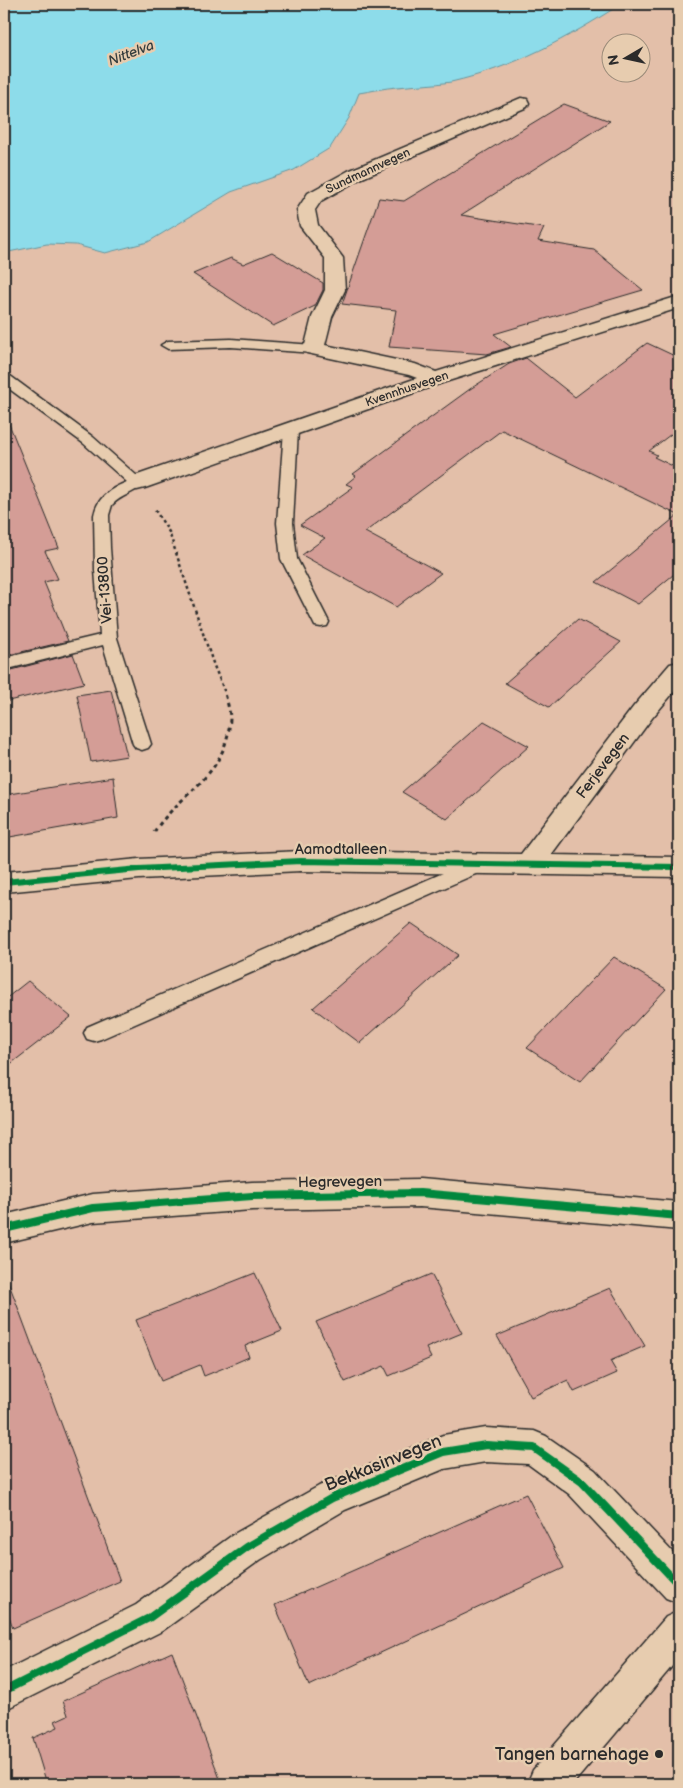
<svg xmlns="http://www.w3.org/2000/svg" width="683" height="1788" viewBox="0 0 683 1788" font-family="'Balsamiq Sans',sans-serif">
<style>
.water{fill:#8ddcea;stroke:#66959e}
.building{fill:#d49d96;stroke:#2b2b2b}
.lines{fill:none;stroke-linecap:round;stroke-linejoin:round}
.service-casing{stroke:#2b2b2b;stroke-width:3}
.minor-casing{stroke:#2b2b2b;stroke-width:3}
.path-far1{stroke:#2b2b2b;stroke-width:2.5;stroke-dasharray:3 3;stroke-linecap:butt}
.path{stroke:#2b2b2b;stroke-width:3;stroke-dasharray:4 4;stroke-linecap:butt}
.service{fill:#e7ccaf;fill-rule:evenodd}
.minor{fill:#e7ccaf;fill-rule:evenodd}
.cycleway-far1-casing{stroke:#e7ccaf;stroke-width:9}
.cycleway-casing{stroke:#e7ccaf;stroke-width:11}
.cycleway-far1{stroke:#00873e;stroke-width:6}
.cycleway{stroke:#00873e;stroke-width:8}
.poi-dot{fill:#2b2b2b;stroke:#e7ccaf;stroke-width:2}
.labels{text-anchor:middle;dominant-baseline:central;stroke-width:5;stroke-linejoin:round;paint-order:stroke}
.far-street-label{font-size:12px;fill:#2b2b2b;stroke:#e7ccaf}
.far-water-label{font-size:14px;font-style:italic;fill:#353d3e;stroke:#e7ccaf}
.street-label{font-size:15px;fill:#2b2b2b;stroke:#e7ccaf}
.near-street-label{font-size:18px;fill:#2b2b2b;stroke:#e7ccaf}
.near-poi-label{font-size:18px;fill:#2b2b2b;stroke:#e7ccaf;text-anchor:end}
</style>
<rect width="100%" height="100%" fill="#e3bfa9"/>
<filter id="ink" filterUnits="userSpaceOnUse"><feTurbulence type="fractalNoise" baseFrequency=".02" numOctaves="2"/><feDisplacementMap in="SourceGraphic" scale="10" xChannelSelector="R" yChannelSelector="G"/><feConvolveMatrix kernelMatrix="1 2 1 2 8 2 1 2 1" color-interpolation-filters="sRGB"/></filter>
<g filter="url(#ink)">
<!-- water -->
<path class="water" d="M4,4h617c-53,34 -108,64 -170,78 -18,3 -36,3 -54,5 -13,1 -25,4 -38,6l-10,25 -19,30 -36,22 -63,22 -83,50 -43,11 -29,-8 -29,-1 -43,9z"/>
<!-- building -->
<path class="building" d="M564,104l46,17 -149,94 83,13 -6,13 56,9 49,40 -149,44 17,13 -24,7 -98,-7 7,-37 -54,-6 37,-106 25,3z
M272,252l51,31v7l-8,16 -42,20 -80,-52 38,-16 12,6z
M647,343l32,15v70l-30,23 8,4 -3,2 25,12v101l-41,34 -42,-22 82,-67 -176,-85 -137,102 76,41 -45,34 -94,-52 23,-17 -25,-13 53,-38 -7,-3 10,-8 -3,-2 117,-85 39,-25 17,-6 49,39z
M5,414l54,134 -14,3 13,28 -14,3 24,59 -64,15z
M578,619l43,23 -72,65 -44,-24z
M73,654l11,29 -80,19v-30z
M111,690l16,66 -36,6 -14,-67z
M484,721l45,25 -82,73 -45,-27z
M113,777l5,41 -114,20v-43z
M411,923l47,32 -98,88 -47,-35z
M614,957l52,32 -86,93 -53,-34z
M28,981l43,36 -67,52v-69z
M255,1273l27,58 -37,15 4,11 -23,10 -22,9 -4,-11 -39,16 -25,-61z
M431,1274l31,59 -36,15 5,10 -42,18 -5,-10 -39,16 -29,-60z
M8,1281l112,300 -107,47 -9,-27v-319z
M610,1288l35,58 -35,15 7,12 -43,19 -6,-12 -37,17 -34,-61z
M526,1494l38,74 -255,118 -34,-81z
M172,1652l50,132h-175l-14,-46 25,-11 -3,-6 13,-6 -5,-14z"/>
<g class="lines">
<!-- service casing -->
<g class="service-casing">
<path id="service" d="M231,339l83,6 7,4 -7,4 -83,-6 -63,2 -7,-4 7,-4z
M4,374l5,1 84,62 52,46c-8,9 -24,12 -33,22l-3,10 1,33 7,90 34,106 -3,4 -6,2 -6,-2 -3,-4 -30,-99 -99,25v-12l96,-23 -5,-65 -1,-55c3,-17 17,-27 33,-33l-44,-39 -79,-58z
M291,426l5,1 2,3 -5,93 4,36 32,63 -2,4 -6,1 -6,-1 -2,-4 -32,-63 -4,-36 7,-93 2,-3z
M480,857l7,2 2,5 -2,5 -386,170 -7,2 -7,-2 -3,-6 3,-6z"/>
</g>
<!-- minor casing -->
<g class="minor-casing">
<path id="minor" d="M521,98l6,1 2,4 -2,4 -167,72 -39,22 -6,9 3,15 25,33 2,32 -13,27 -7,28 90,19 21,8 243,-76v12l-237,75 -297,105 -8,2 -8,-2 -3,-5 3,-5 288,-100 -8,-3 -102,-22 -3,-4 8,-32 13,-27v-32l-25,-32 -3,-16 11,-17 40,-22z
M679,662v24l-27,32 -101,137 128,2v20l-378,-6 -162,8 -135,13v-20l135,-13 162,-8 220,3 113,-148 36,-42z
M420,1179l259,23v28l-259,-23 -168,3 -159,12 -89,21v-28l89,-21 159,-12z
M486,1428l48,3 12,5 49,34 84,89v44l-13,-5 -97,-104 -41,-30 -42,-2 -42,7 -99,41 -85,50 -98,71 -158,79v-39l132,-66 98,-71 85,-48 124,-51z
M679,1611v47l-106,126h-46l6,-14 133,-153z"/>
</g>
<!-- path-far1 -->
<path class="path-far1" d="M155,510l14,22 45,134 10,24"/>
<!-- path -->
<path class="path" d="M154,832c28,-42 72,-54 76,-113 0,-9 -4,-21 -6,-30"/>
<!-- service -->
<use href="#service" class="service"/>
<!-- minor -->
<use href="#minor" class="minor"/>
<!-- cycleway-far1 casing -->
<g class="cycleway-far1-casing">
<path id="cycleway-far1" d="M4,882l135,-13 162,-8 378,6"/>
</g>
<!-- cycleway casing -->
<g class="cycleway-casing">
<path id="cycleway" d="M4,1229l89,-21 159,-12 168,-3 259,23
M4,1691l145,-73 98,-71 85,-49 111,-46 43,-7 48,3 48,34 97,103"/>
</g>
<!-- cycleway-far1 -->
<use href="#cycleway-far1" class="cycleway-far1"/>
<!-- cycleway -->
<use href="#cycleway" class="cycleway"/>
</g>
</g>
<!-- markers -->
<circle class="poi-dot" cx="659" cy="1754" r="5"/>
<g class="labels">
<!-- far-street labels -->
<g class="far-street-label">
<text transform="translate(368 171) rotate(-25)">Sundmannvegen</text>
<text transform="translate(407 389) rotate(-19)">Kvennhusvegen</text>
</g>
<!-- far-water labels -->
<g class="far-water-label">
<text transform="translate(131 53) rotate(-21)">Nittelva</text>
</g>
<!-- street labels -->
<g class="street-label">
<text transform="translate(105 590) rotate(-94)">Vei-13800</text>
<text transform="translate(603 766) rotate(-53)">Ferjevegen</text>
<text x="341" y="849">Aamodtalleen</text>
<text transform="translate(340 1182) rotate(-1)">Hegrevegen</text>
</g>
<!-- near-street labels -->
<g class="near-street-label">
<text transform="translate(383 1463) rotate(-22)">Bekkasinvegen</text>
</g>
<!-- near-poi labels -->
<g class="near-poi-label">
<text x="649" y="1754">Tangen barnehage</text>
</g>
</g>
<!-- margin -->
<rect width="683" height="1788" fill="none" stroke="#e7ccaf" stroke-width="20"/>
<rect x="10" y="10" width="663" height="1768" fill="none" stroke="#2b2b2b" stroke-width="2" filter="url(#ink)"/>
<!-- north arrow -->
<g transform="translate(626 58) rotate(261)"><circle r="24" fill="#e7ccaf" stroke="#9c8c7a"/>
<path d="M0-4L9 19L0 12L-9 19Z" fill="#2b2b2b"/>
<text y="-8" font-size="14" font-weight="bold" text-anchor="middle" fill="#2b2b2b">N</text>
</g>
</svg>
